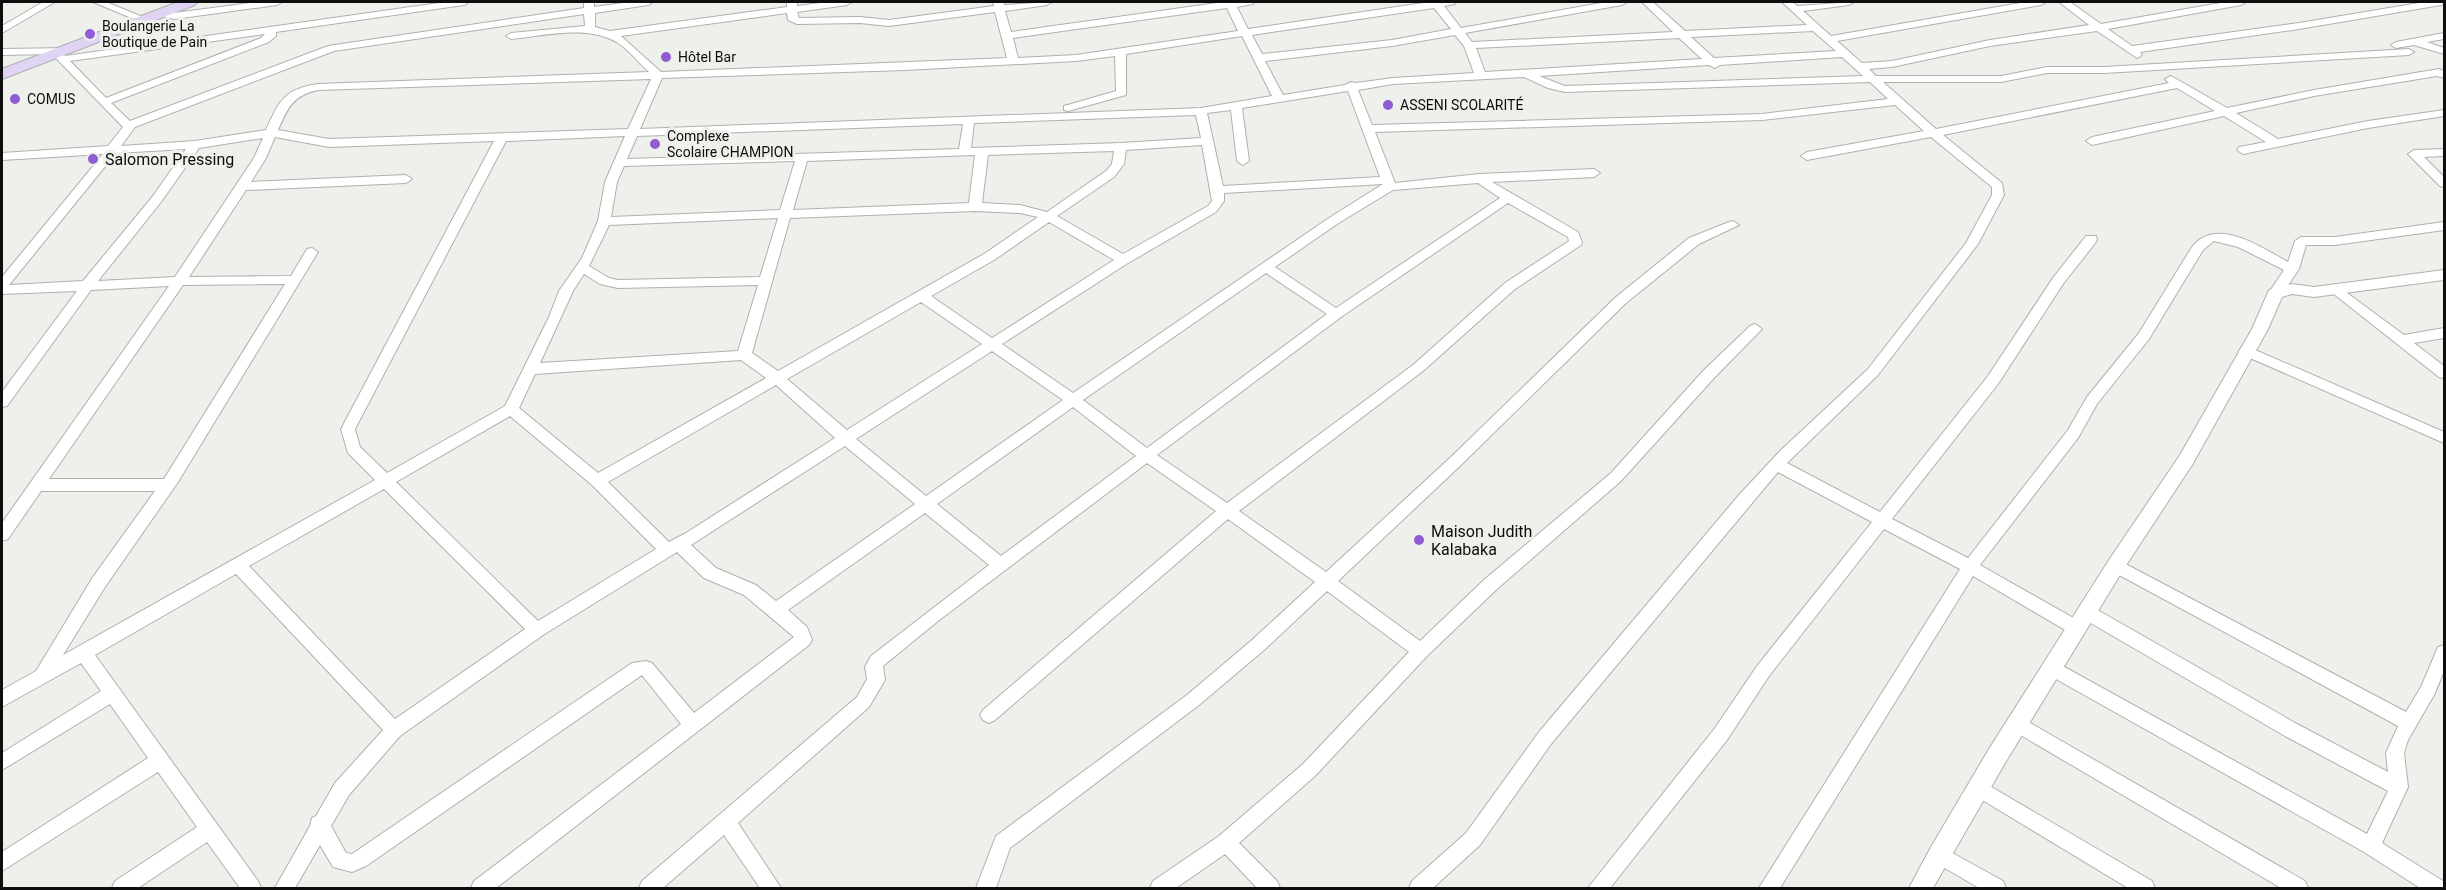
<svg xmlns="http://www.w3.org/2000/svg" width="2446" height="890" viewBox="0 0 2446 890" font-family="Roboto,sans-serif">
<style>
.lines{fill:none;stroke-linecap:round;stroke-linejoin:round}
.minor-casing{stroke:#aeb1ac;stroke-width:2}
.tertiary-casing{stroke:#aeb1ac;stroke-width:2}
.secondary-casing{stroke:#aeb1ac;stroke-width:2}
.minor{fill:#fff;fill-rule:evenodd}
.tertiary{fill:#fff;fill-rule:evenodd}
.secondary{fill:#e1d3f4;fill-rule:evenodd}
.poi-dot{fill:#905bd3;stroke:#edf0eb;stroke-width:2}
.labels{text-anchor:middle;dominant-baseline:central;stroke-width:6;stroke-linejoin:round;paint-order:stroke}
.far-poi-label{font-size:14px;fill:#0d0e0d;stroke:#edf0eb;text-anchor:start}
.poi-label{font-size:16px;fill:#0d0e0d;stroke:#edf0eb;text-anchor:start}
</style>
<rect width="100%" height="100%" fill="#edf0eb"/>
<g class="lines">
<!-- minor casing -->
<g class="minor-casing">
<path id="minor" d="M43,2h12l-53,31v-7z
M93,2h13l44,18 -9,2z
M258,2h24l-5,3 -103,14 -19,-5 5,-3 14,2z
M446,2h23l-5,3 -188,27v4l-7,6 -158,61 19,18 198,-75 256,-38v-6h10v5l36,-5h23l-5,3 -53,8v14l15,4 177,-24v-5h10v4l31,-4h24l-5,3 -50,7 2,6 61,-1 29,3 105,-14 -1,-4h10l1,3 48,-3 -5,3 -42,6 6,21 213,-30h30l-1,2 -16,3 11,22 182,-27h26l-1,2 -11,2 17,22 146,-26h20l-5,3 -157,28 7,9 201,-10 -31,-30h11l32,29 122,-6 -25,-23h11l4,4 57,-4 -5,3 -46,6 28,25 195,-34h20l-5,3 -204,36 25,22 30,-2 98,-21 99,-15 -30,-23h11l31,22 125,-22h20l-5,3 -133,24 24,17 167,-23 126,-21h19v2l-3,1 -142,24 -159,23 2,3 -5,3 -40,-27 -107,15 -98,21 -23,2 7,7h125l46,-9h57l305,-18 5,3 -5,3 -305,18h-57l-46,9h-118l53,47 233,-46 -4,-4 6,-3 56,32 87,-18 125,-21 5,2v7l-7,-2 -123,20 -78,17 42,26 90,-18 76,-11v6l-76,12 -125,26 -6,-4 2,-3 27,-5 -42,-26 -132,29 -6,-4 6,-4 123,-26 -38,-23 -234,47 59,48 2,12 -26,49 -100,131 -91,88 93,49 108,-136 65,-98 33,-42h10l1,3 -1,3 -33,42 -65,100 -106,135 76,39 100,-128 19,-33 52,-64 53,-86c24,-31 69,0 96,15l7,-21 6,-4h34l109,-15v8l-109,15h-29l-7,24 -19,28 -5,1 -7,-4 16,-24 -46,-23 -24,-6 -11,9 -54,89 -52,65 -19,34 -98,127 104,59 2,5 -2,5 -6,2 -6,-2 -99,-58 -193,312h-21l201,-319 -76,-40 -115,147 -42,64 -117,148h-22l127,-160 42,-62 115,-144 -94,-50 -227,272 -71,101 -47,43h-24l3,-7 54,-48 73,-101 200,-237 41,-44 88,-82 98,-126 26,-48v-8l-61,-50 -124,23 -6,-4 6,-4 117,-21 -29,-26 -133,15 -387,12 20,51 84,-9 115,-5 6,4 -6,4 -102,5 86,50 4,10 -1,3 -66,44 -92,82 -184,140 87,61 125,-115 165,-160 73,-59 40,-16 4,-1 6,4 -40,19 -73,59 -165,162 -123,116 82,60 65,-62 126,-106 93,-103 46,-44 5,-2 7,5 -48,49 -93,103 -124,108 -70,67 -112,120 -76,67 38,38 3,7h-23l-32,-34 -49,34h-26l3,-7 66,-45 84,-72 106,-112 -82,-61 -63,59 -65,55 -189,143 -14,40h-20l20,-52 191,-141 65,-55 63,-58 -87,-63 -233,201 -6,3 -6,-3 -3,-5 3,-5 233,-199 -69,-48 -209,158 -55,45 2,14 -16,27 -131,116 43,65h-21l-36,-53 -61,53h-24l3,-7 215,-184 10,-18 -2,-12 6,-11 118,-91 -64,-52 -137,97 19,17 5,13 -3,5 -313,243h-25l3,-7 207,-157 -39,-49 -276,191 -14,6 -19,-5 -13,-22 -25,43h-20l35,-62 2,-8 4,-2 19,-33 48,-53 -147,-156 -141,81 163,226 3,7h-21l-33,-46 -69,46h-26l3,-7 82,-54 -39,-55 -156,99v-19l146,-94 -38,-54 -108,66v-17l99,-62 -20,-28 -79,44v-17l34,-19 57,-94 62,-86h-114l-33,48 -6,2v-18l167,-237 -78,4 -84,116 -5,1v-15l75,-101 -75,3v-17l101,-123 -101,6v-7l106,-7 15,-19 -71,-73 -50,1v-6l68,-1v4l-7,1 2,3zM1227,8l11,23 -162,24 -58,3 -5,-20zM1434,8l17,21 -59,11 -130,14 -10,-19zM995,12l12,46 -346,14 -40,-36 166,-23 1,7 9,4 63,-1 29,3zM584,14l1,12 -74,7 -5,3 5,3c33,-3 77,-15 107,4 11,7 21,20 31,29l-331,12c-34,5 -39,17 -52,46l-71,11 -74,5 14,-19 199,-76zM1813,31l23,20 -122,7 -23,-21zM265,34l-4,4 -155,60 -36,-37zM1455,35l9,11 10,27 -81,5 -37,5 -5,-1 -6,3 -62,10 -18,-34 127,-15zM1242,36l30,60 -71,12 -561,21 22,-51 243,-8 171,-9 39,-5 1,35 -52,15v4l4,1 58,-16v-41zM1679,38l23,21 -217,13 -9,-24zM1842,57l21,19 -298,10 -26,-10 170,-11 6,3 5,-3zM1524,77l24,11 17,4 305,-10 18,17 -126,15 -390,11 -14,-35 35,-6zM651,79l-23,50 -299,10 -51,-9c9,-21 15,-35 40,-40zM1348,91l32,86 -157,9 -16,-73 24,-3 6,51 6,4 6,-4 -7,-53zM1196,115l5,23 -80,5 -150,5 3,-25zM963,124l-4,25 -332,10 10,-23zM625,136l-20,46 -7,39 -16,37 -23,33 -10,26 -44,89 -118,67 -27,-26 -5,-18 151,-288zM275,137l54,10 165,-6 -153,288 7,24 27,27 -312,175 42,-68 73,-105 140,-230 -6,-4 -5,1 -16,27 -102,1 57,-87 160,-7 6,-4 -6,-4 -155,7 15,-24zM263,138l-9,20 -79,119 -77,4 63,-79 38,-54zM1202,145l10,56 -4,5 -85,48 -66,-38 57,-39 10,-13 2,-14zM186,149l-33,47 -70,85 -74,4 107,-132zM1114,151l-2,13 -6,7 -59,41 -27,-7 -38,-2 6,-48zM975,155l-6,48 -176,7 14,-49zM795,161l-15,49 -169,7 6,-35 7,-16zM1478,183l22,15 -164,110 -61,-41 62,-43 56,-34zM1383,184l-54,34 -256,175 -71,-49 126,-81 88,-51 8,-11v-8zM1508,203l60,34 1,4 -64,42 -92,82 -186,138 -70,-48 184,-138zM975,211l45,2 18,4 -54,37 -206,117 -26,-18 38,-135zM778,218l-18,59 -142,3 -9,-2 -20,-12 20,-41zM1049,222l65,38 -122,78 -61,-42 63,-36zM1266,273l61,41 -180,134 -64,-48zM584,274l16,10 18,4 140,-3 -20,66 -198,12 33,-72zM285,284l-121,195h-115l134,-194zM921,302l61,42 -135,86 -60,-51zM992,351l71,49 -137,96 -70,-57zM741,360l25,18 -168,95 -79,-65 16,-34zM776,385l59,53 -149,95 -17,9 -61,-60zM1073,407l63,49 -135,100 -64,-52zM510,416l82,69 64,64 -118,72 -142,-139zM845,446l70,58 -139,97 -20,-16 -40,-17 -25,-23zM384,489l141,140 -130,90 -146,-153zM677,552l27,26 40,17 50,42 -100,76 -42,-50 -6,-2 -14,2 -280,191 -6,-1 -15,-27 18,-31 51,-59 143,-101z
M2444,33v6l-17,3 17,6v6l-30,-9 -18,3 -5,-3 5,-3z
M2444,149v7l-20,1 20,20v10l-4,-1 -32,-32 6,-4z
M2335,284l69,51 40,-7v10l-30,5 30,23v12l-5,-1 -109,-86 -2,-3z
M2246,346l198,86v11l-203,-89 -2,-3 2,-3z
M2116,559l290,153 15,-25 17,-40 6,-2v26l-10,24 -26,45 -4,13 4,34 -26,56 61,38 1,7h-24l-56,-36 -317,-178 -3,-5 3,-5 6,-2 6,2 308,170 21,-43 -103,-55 -203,-118 -2,-5 2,-5 6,-2 6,2 203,116 91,48 -2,-19 12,-27 -288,-156 -2,-5 2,-5z
M2018,716l287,165 3,7h-27l-269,-158 -3,-6 3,-6z
M1981,781l171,100 3,7h-27l-154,-93 -2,-6 2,-6z
M1938,845l65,36 3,7h-27l-48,-28 -3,-6 3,-6z"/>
</g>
<!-- tertiary casing -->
<g class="tertiary-casing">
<path id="tertiary" d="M2444,270v10l-130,17 -22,-3 -10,3 -14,32 -76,136 -69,105 -118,193 -72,125h-24l22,-41 58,-98 120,-189 71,-105 72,-126 17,-39 23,-6 22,3z"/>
</g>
<!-- secondary casing -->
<g class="secondary-casing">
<path id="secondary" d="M178,2h19l-2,3 -193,74v-10z"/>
</g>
<!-- minor -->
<use href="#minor" class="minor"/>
<!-- tertiary -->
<use href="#tertiary" class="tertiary"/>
<!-- secondary -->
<use href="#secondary" class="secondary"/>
</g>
<!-- markers -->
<g class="poi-dot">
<circle cx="90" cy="34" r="6"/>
<circle cx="666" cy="57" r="6"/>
<circle cx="15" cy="99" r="6"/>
<circle cx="1388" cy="105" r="6"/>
<circle cx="655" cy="144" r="6"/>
<circle cx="93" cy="159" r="6"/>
<circle cx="1419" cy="540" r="6"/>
</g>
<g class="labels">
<!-- far-poi labels -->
<g class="far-poi-label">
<text x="102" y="26">Boulangerie La<tspan x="102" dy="16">Boutique de Pain</tspan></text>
<text x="678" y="57">Hôtel Bar</text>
<text x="27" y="99">COMUS</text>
<text x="1400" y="105">ASSENI SCOLARITÉ</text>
<text x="667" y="136">Complexe<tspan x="667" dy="16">Scolaire CHAMPION</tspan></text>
</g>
<!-- poi labels -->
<g class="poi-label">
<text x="105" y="159">Salomon Pressing</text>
<text x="1431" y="531">Maison Judith<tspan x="1431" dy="18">Kalabaka</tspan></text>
</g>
</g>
<!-- border -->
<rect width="2446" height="890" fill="none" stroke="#0d0e0d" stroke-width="6"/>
</svg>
